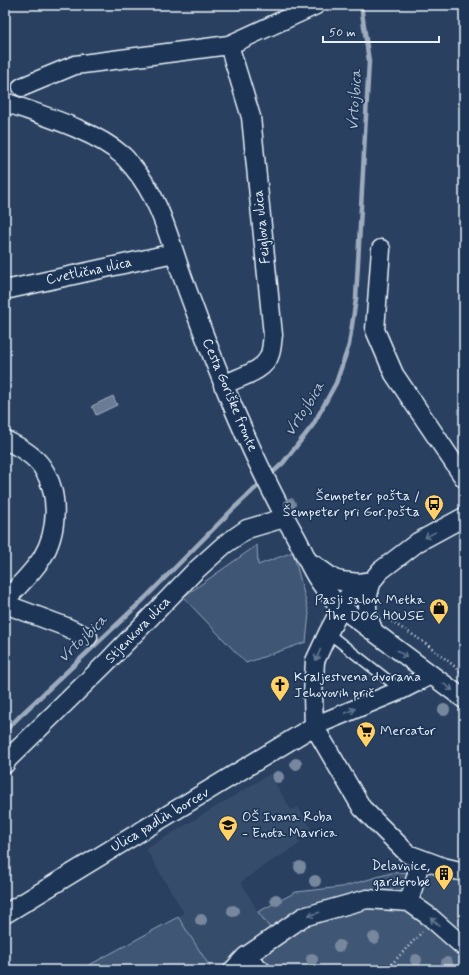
<svg xmlns="http://www.w3.org/2000/svg" width="469" height="975" viewBox="0 0 469 975" font-family="Mynerve,sans-serif">
<style>
.built{fill:#364d6b}
.green{fill:#415774;stroke:#94a4b6}
.water{fill:#6b7c95;stroke:#9dabbd}
.lines{fill:none;stroke-linecap:round;stroke-linejoin:round}
.stream{stroke:#9dabbd;stroke-width:4.5}
.lane-casing{stroke:#e8f1f8;stroke-width:12}
.street-casing{stroke:#e8f1f8;stroke-width:21}
.path{stroke:#e8f1f8;stroke-width:2.5;stroke-dasharray:1 3;stroke-linecap:butt}
.lane{stroke:#1d3557;stroke-width:9}
.street{stroke:#1d3557;stroke-width:18}
.tree{fill:#77889e}
.oneway{stroke:#64778f}
.labels{text-anchor:middle;dominant-baseline:central;stroke-width:3.5;stroke-linejoin:round;paint-order:stroke}
.street-label{font-size:14px;fill:#e8f1f8;stroke:#1d3557}
.poi-label{font-size:14px;fill:#e8f1f8;stroke:#1d3557;text-anchor:end}
.water-label{font-size:15px;font-style:italic;fill:#b6c2d0;stroke:#1d3557}
</style>
<rect width="100%" height="100%" fill="#294061"/>
<filter id="ink" filterUnits="userSpaceOnUse"><feTurbulence type="fractalNoise" baseFrequency=".025" numOctaves="2"/><feDisplacementMap in="SourceGraphic" scale="8" xChannelSelector="R" yChannelSelector="G"/><feConvolveMatrix kernelMatrix="1 2 1 2 8 2 1 2 1" color-interpolation-filters="sRGB"/></filter>
<g filter="url(#ink)">
<!-- built -->
<path class="built" d="M270,774l21,36 7,-3 14,23 -15,9 3,5 -38,23 -21,15 17,30 38,-20 46,-5 49,-14 39,-1 34,9v89h-384l104,-57 -38,-64z"/>
<!-- green -->
<path class="green" d="M257,545l1,20 35,-13 16,61 -3,29 -60,21 -63,-66z
M417,872l-8,30 55,45v23h-203l-16,-13 31,-21 -18,-24 38,-20 46,-5 49,-14z
M178,917l34,53h-132z"/>
<!-- water -->
<path class="water" d="M113,396l4,9 -21,10 -4,-9z"/>
<g class="lines">
<!-- stream -->
<path class="stream" d="M269,476l14,-13 30,-38 23,-42 13,-38 7,-46 13,-238 -8,-56
M5,731l17,-17 122,-115 89,-90 29,-27"/>
<!-- lane casing -->
<g class="lane-casing">
<path id="lane" d="M328,633l73,57"/>
</g>
<!-- street casing -->
<g class="street-casing">
<path id="street" d="M22,87l53,-22 154,-20 87,-40
M5,102c35,13 89,28 117,53 4,3 7,8 11,12 29,35 36,73 51,114 32,88 67,176 113,258 7,13 13,29 22,42 8,12 18,23 28,31l117,87
M381,249l-6,81 19,44 70,104
M5,290l169,-37
M223,385c15,-8 42,-13 47,-31 2,-6 2,-13 3,-19l-22,-218 -22,-72
M5,440c13,6 29,15 37,27 18,26 16,65 0,91 -10,15 -24,29 -37,42
M313,564l21,15 7,2 18,2 13,-2 8,-10 38,-29 46,-25
M372,581c-7,21 -7,30 2,51
M359,583l-13,16 -18,34 -13,28 -2,34 1,31 48,82 46,46 35,13 21,5
M5,604l59,22 24,11
M5,764l3,-5 98,-96 88,-91 30,-27 23,-16 37,-11
M409,902l12,-43
M5,914l309,-188 87,-36 30,-15
M245,957l16,13
M233,970l12,-13 58,-40 64,-18 42,3 21,15 34,30"/>
</g>
<!-- path -->
<path class="path" d="M386,616c6,8 24,16 33,23 16,11 30,23 45,35
M386,970l36,-38"/>
<!-- lane -->
<use href="#lane" class="lane"/>
<!-- street -->
<use href="#street" class="street"/>
</g>
<!-- trees -->
<g class="tree">
<circle cx="290" cy="504" r="6"/>
<circle cx="444" cy="710" r="6"/>
<circle cx="296" cy="764" r="6"/>
<circle cx="278" cy="777" r="6"/>
<circle cx="300" cy="867" r="6"/>
<circle cx="315" cy="881" r="6"/>
<circle cx="276" cy="900" r="6"/>
<circle cx="233" cy="911" r="6"/>
<circle cx="201" cy="920" r="6"/>
<circle cx="374" cy="938" r="6"/>
<circle cx="339" cy="946" r="6"/>
<circle cx="312" cy="959" r="6"/>
<circle cx="416" cy="960" r="6"/>
<circle cx="447" cy="963" r="6"/>
</g>
<!-- one-way arrows -->
<defs><path id="oneway-shaft" d="M-6 0H5M1.5-3L5.5 0L1.5 3" fill="none" stroke-width="1.6" stroke-linecap="round" stroke-linejoin="round"/></defs>
<g class="oneway">
<use href="#oneway-shaft" transform="translate(430 535) rotate(151)"/>
<use href="#oneway-shaft" transform="translate(402 654) rotate(37)"/>
<use href="#oneway-shaft" transform="translate(318 655) rotate(113)"/>
<use href="#oneway-shaft" transform="translate(448 687) rotate(36)"/>
<use href="#oneway-shaft" transform="translate(350 711) rotate(-24)"/>
<use href="#oneway-shaft" transform="translate(314 914) rotate(164)"/>
<use href="#oneway-shaft" transform="translate(435 922) rotate(-139)"/>
</g>
</g>
<!-- icons -->
<defs>
<g id="bus-pin" transform="scale(1)"><path d="M0 17L-7.5 6A9.5 9.5 0 1 1 7.5 6Z" fill="#ffd166" stroke="#1d3557"/><path d="M-5-6H5V4H4V6H2V4H-2V6H-4V4H-5ZM-3.5-4V0h7V-4ZM-3.5 1.2v1.5H-2V1.2ZM2 1.2v1.5H3.5V1.2Z" fill="#111"/></g>
<g id="shop-pin" transform="scale(1)"><path d="M0 17L-7.5 6A9.5 9.5 0 1 1 7.5 6Z" fill="#ffd166" stroke="#1d3557"/><path d="M-5-2.5h2.3a2.7 3.5 0 0 1 5.4 0H5L5.5 6h-11ZM-1.5-2.5h3a1.5 2.3 0 0 0-3 0Z" fill="#111"/></g>
<g id="church-pin" transform="scale(1)"><path d="M0 17L-7.5 6A9.5 9.5 0 1 1 7.5 6Z" fill="#ffd166" stroke="#1d3557"/><path d="M-1.2-6h2.4v3.5h3.3v2.4h-3.3V6h-2.4V-.1h-3.3v-2.4h3.3Z" fill="#111"/></g>
<g id="supermarket-pin" transform="scale(1)"><path d="M0 17L-7.5 6A9.5 9.5 0 1 1 7.5 6Z" fill="#ffd166" stroke="#1d3557"/><path d="M-6-5.5h2.5l.6 2H6L4.5 2H-2.5L-4.4-4H-6ZM-1.5 3.2a1.3 1.3 0 1 0 .1 0ZM3 3.2a1.3 1.3 0 1 0 .1 0Z" fill="#111"/></g>
<g id="school-pin" transform="scale(1)"><path d="M0 17L-7.5 6A9.5 9.5 0 1 1 7.5 6Z" fill="#ffd166" stroke="#1d3557"/><path d="M0-5L7-2L0 1L-7-2ZM-4 1L0 2.5L4 1V4Q0 6-4 4Z" fill="#111"/></g>
<g id="building-pin" transform="scale(1)"><path d="M0 17L-7.5 6A9.5 9.5 0 1 1 7.5 6Z" fill="#ffd166" stroke="#1d3557"/><path d="M-4-6H4V6H1V3H-1V6H-4ZM-2.5-4.3h1.7v1.8h-1.7ZM.8-4.3h1.7v1.8H.8ZM-2.5-1h1.7V.8h-1.7ZM.8-1h1.7V.8H.8Z" fill="#111"/></g>
</defs>
<g fill-rule="evenodd">
<use href="#bus-pin" x="434" y="504"/>
<use href="#shop-pin" x="439" y="608"/>
<use href="#church-pin" x="280" y="685"/>
<use href="#supermarket-pin" x="366" y="731"/>
<use href="#school-pin" x="228" y="825"/>
<use href="#building-pin" x="444" y="874"/>
</g>
<g class="labels">
<!-- street labels -->
<g class="street-label">
<text transform="translate(262 227) rotate(-96)">Feiglova ulica</text>
<text transform="translate(89 271) rotate(-12)">Cvetlična ulica</text>
<text transform="translate(230 395) rotate(67)">Cesta Goriške fronte</text>
<text transform="translate(138 630) rotate(-46)">Stjenkova ulica</text>
<text transform="translate(160 820) rotate(-31)">Ulica padlih borcev</text>
</g>
<!-- poi labels -->
<g class="poi-label">
<text x="420" y="496">Šempeter pošta /<tspan x="420" dy="16">Šempeter pri Gor.pošta</tspan></text>
<text x="425" y="600">Pasji salon Metka<tspan x="425" dy="16">The DOG HOUSE</tspan></text>
<text x="294" y="677" text-anchor="start">Kraljestvena dvorana<tspan x="294" dy="16">Jehovovih prič</tspan></text>
<text x="380" y="731" text-anchor="start">Mercator</text>
<text x="242" y="817" text-anchor="start">OŠ Ivana Roba<tspan x="242" dy="16">- Enota Mavrica</tspan></text>
<text x="430" y="866">Delavnice,<tspan x="430" dy="16">garderobe</tspan></text>
</g>
<!-- water labels -->
<g class="water-label">
<text transform="translate(355 100) rotate(-87)">Vrtojbica</text>
<text transform="translate(305 409) rotate(-58)">Vrtojbica</text>
<text transform="translate(83 639) rotate(-44)">Vrtojbica</text>
</g>
</g>
<!-- margin -->
<rect width="469" height="975" fill="none" stroke="#1d3557" stroke-width="20"/>
<rect x="10" y="10" width="449" height="955" fill="none" stroke="#e8f1f8" stroke-width="1.5" filter="url(#ink)"/>
<!-- scale -->
<path d="M323 36v6h116v-6" fill="none" stroke="#e8f1f8" stroke-width="2"/>
<text x="329" y="36" font-size="12" fill="#e8f1f8" stroke="#1d3557" stroke-width="3" paint-order="stroke">50 m</text>
</svg>
